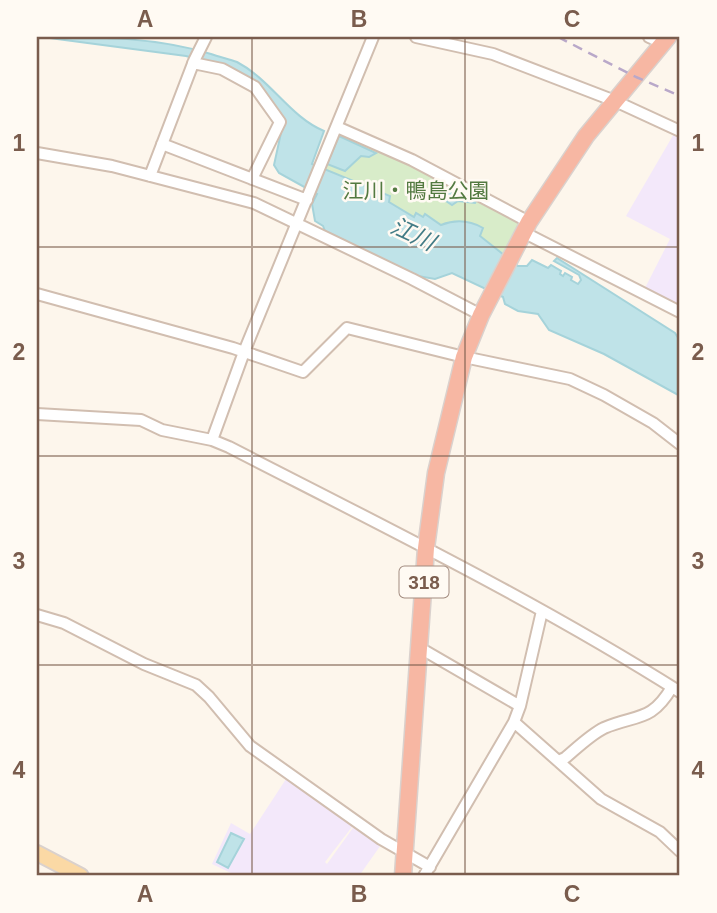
<svg xmlns="http://www.w3.org/2000/svg" width="717" height="913" viewBox="0 0 717 913" font-family="Helvetica,'Noto Sans JP',sans-serif">
<style>
.education{fill:#f3e8fa}
.green{fill:#d8ecc9}
.water{fill:#bfe3e8;stroke:#a5d3da;stroke-width:2}
.lines{fill:none;stroke-linecap:round;stroke-linejoin:round}
.minor-casing{stroke:#d1beb0;stroke-width:14}
.major-casing{stroke:#dad1cd;stroke-width:18}
.highway-casing{stroke:#dad1cd;stroke-width:19}
.minor{stroke:#fff;stroke-width:10}
.major{stroke:#fbd9a5;stroke-width:14}
.highway{stroke:#f7b7a3;stroke-width:16}
.rail{stroke:#b9a8c9;stroke-width:2.5;stroke-dasharray:10 7;stroke-linecap:butt}
.grid{fill:none;stroke:#7a5c4d;stroke-width:2;stroke-opacity:0.55}
.labels{text-anchor:middle;dominant-baseline:central;stroke-width:5;stroke-linejoin:round;paint-order:stroke}
.shield{fill:#fffaf3;stroke:#a28b7f;stroke-width:2}
.shield-label{font-size:19px;font-weight:bold;fill:#7a5c4d}
.park-label{font-size:21px;fill:#537a41;stroke:#fffaf3}
.water-label{font-size:23px;font-style:italic;fill:#437c86;stroke:#fffaf3}
.neatline{fill:none;stroke:#7a5c4d;stroke-width:2.5}
.grid-label{font-size:23px;text-anchor:middle;font-weight:bold;fill:#7a5c4d}
</style>
<rect width="100%" height="100%" fill="#fdf6ec"/>
<!-- education -->
<path class="education" d="M675,132l5,3v174l-35,-21 25,-49 -44,-23z
M288,776l67,47 -30,39 2,2 28,-39 28,17 -24,34h-127l1,-2 -21,-10 19,-41 19,11z"/>
<!-- green -->
<path class="green" d="M337,127l75,34 108,62 -18,31 -22,-18 -39,-11 -16,-10 -2,3 -9,-1 -25,-15 1,-6 -70,-29z"/>
<!-- water -->
<path class="water" d="M42,37c57,0 114,0 169,17 8,3 18,5 26,8 34,18 53,55 87,69l-12,33 78,32 -1,6 25,15 2,-4 7,4 2,-3 16,11c15,-6 28,-5 42,3l-3,8 38,30h9l5,-6 16,8 3,-3 10,6 -1,3 3,2 2,-3 7,4 -1,3 7,4 3,-4 -2,-5 -25,-14 3,-3 118,75 5,8v55l-76,-42 -55,-24 -11,-16 -20,-3 -13,-7 -2,-7 -51,-24 -17,6 -17,-3 -93,-45 -2,-5 -8,-5 -3,-17 5,-10 -38,-21 -5,-8 10,-46 -30,-36 -26,-15 -42,-12z
M339,136l37,17 -7,4 -8,-1 -16,15 -18,-7z
M456,187l22,11 -3,5 -17,-2 -6,4 -9,-6 5,-9z
M231,833l13,6 -16,29 -11,-6z"/>
<g class="lines">
<!-- minor casing -->
<g class="minor-casing">
<path id="minor" d="M416,37l77,17 122,47 65,30
M649,37l13,6
M193,63l29,6 33,18 25,35 -28,57
M337,127l75,33 117,62
M162,144l145,56
M37,153l75,13 142,37 158,76 69,36
M150,176l44,-115 12,-24
M523,232l157,80
M37,294l196,54 70,24 44,-44 117,29 106,22 34,16 49,28 27,21
M37,414l104,6 21,10 50,10 17,7c152,78 307,154 451,245
M212,440l32,-88 129,-315
M37,615l27,8 80,41 52,21 13,12 41,49 131,93 49,28
M420,648l100,58
M514,722l87,77 59,33 20,19
M558,761l7,-3c12,-10 25,-23 39,-30 32,-14 47,-5 68,-41
M424,876l90,-154 6,-16 22,-95"/>
</g>
<!-- major casing -->
<g class="major-casing">
<path id="major" d="M37,853l44,23"/>
</g>
<!-- highway casing -->
<g class="highway-casing">
<path id="highway" d="M403,876l23,-328 10,-75 28,-116 17,-42 48,-93 57,-86 82,-99"/>
</g>
<!-- minor -->
<use href="#minor" class="minor"/>
<!-- major -->
<use href="#major" class="major"/>
<!-- highway -->
<use href="#highway" class="highway"/>
<!-- rail -->
<path class="rail" d="M558,37l78,40 44,19"/>
</g>
<!-- grid -->
<path class="grid" d="M252,37v839M465,37v839M37,247h643M37,456h643M37,665h643"/>
<g class="labels">
<!-- shield labels -->
<rect class="shield" x="399.5" y="566.5" width="49" height="31" rx="5"/>
<g class="shield-label">
<text x="424" y="582">318</text>
</g>
<!-- park labels -->
<g class="park-label">
<text x="416" y="190">江川・鴨島公園</text>
</g>
<!-- water labels -->
<g class="water-label">
<text transform="translate(413 234) rotate(25)">江川</text>
</g>
</g>
<!-- border -->
<rect width="717" height="913" fill="none" stroke="#fffaf3" stroke-width="77"/>
<rect x="38" y="38" width="640" height="836" class="neatline"/>
<g class="grid-label">
<text x="145" y="27">A</text>
<text x="359" y="27">B</text>
<text x="572" y="27">C</text>
<text x="19" y="151">1</text>
<text x="698" y="151">1</text>
<text x="19" y="360">2</text>
<text x="698" y="360">2</text>
<text x="19" y="569">3</text>
<text x="698" y="569">3</text>
<text x="19" y="778">4</text>
<text x="698" y="778">4</text>
<text x="145" y="902">A</text>
<text x="359" y="902">B</text>
<text x="572" y="902">C</text>
</g>
</svg>
